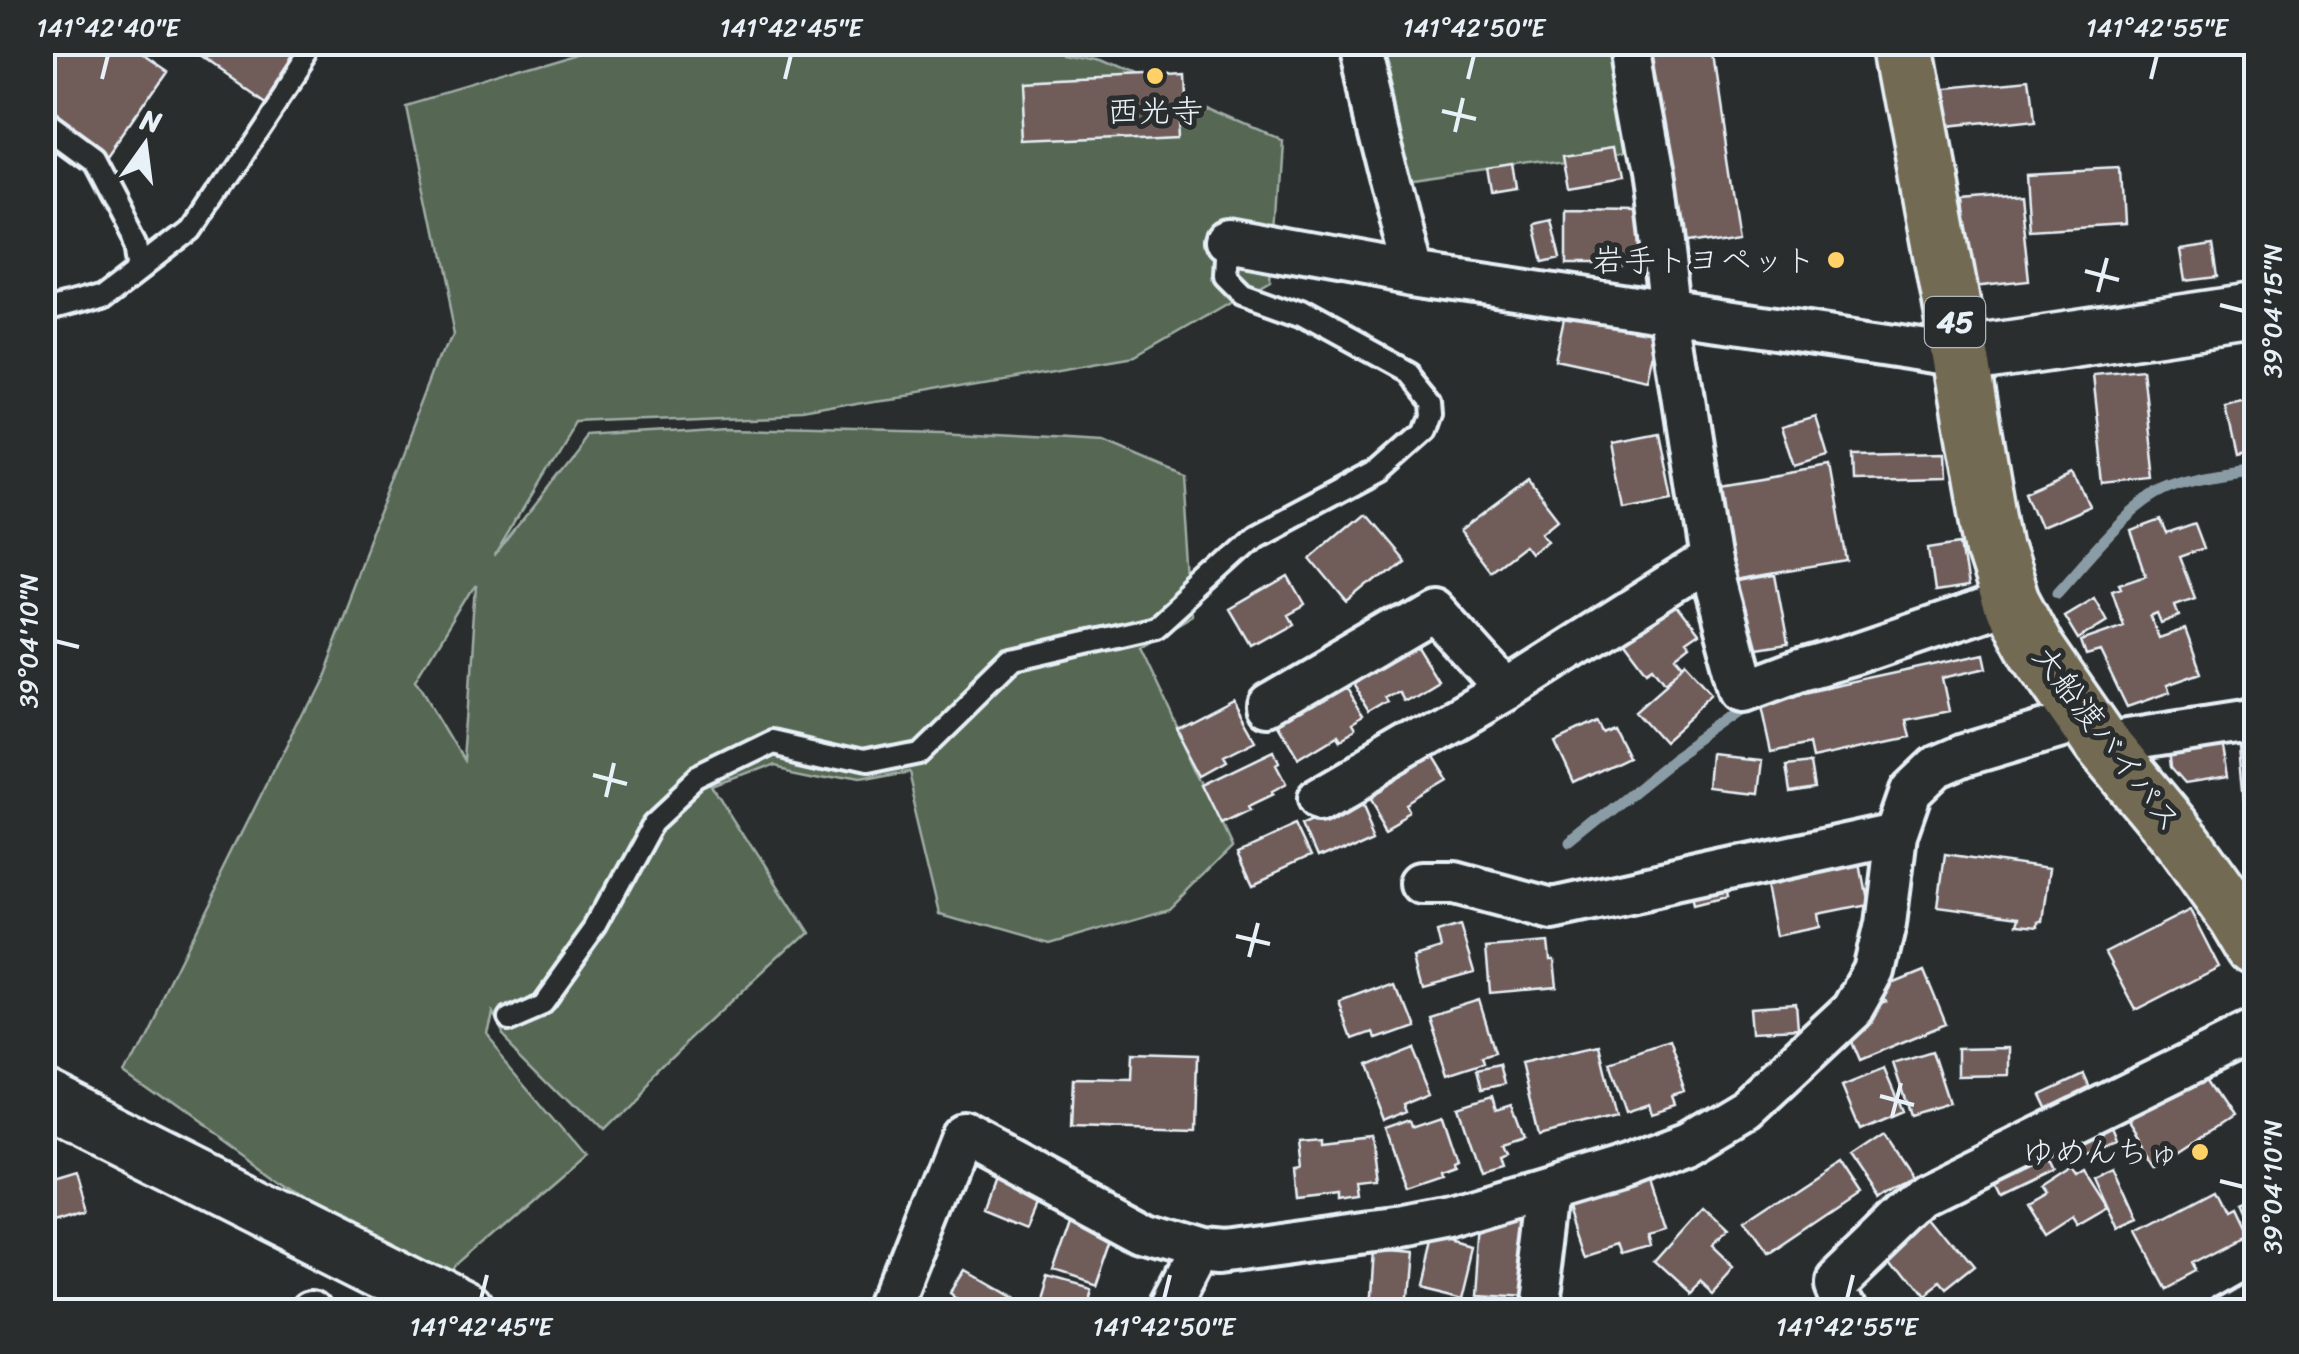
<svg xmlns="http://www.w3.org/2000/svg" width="2299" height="1354" viewBox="0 0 2299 1354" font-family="Sriracha,'Klee One',sans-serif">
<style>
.green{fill:#566853;stroke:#9faca6;stroke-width:2.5;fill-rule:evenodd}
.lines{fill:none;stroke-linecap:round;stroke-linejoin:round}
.stream{stroke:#8a9da6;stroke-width:11}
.building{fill:#705d5a;stroke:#e8f1f8;stroke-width:2.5}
.lane-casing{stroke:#e8f1f8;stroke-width:28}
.street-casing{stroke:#e8f1f8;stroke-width:48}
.secondary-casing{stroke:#e8f1f8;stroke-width:62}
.highway-casing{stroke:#e8f1f8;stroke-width:62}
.lane{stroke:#2a2d2e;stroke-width:20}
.street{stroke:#2a2d2e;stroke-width:40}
.secondary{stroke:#2a2d2e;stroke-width:55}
.highway{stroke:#736b52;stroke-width:55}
.ticks{fill:none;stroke:#e8f1f8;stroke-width:4}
.poi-dot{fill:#ffd166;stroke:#2a2d2e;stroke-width:4}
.labels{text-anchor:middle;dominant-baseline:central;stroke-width:10;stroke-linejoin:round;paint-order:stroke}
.shield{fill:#2a2d2e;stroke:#afb6bb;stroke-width:2.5}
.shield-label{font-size:30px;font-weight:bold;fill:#e8f1f8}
.poi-label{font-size:32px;fill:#e8f1f8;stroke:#2a2d2e;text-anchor:end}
.street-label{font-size:32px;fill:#e8f1f8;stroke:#2a2d2e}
.neatline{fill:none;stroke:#e8f1f8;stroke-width:4}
.ticks-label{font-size:25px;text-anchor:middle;fill:#e8f1f8}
</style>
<rect width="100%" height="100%" fill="#2a2d2e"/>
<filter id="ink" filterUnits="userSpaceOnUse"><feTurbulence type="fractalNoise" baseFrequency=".01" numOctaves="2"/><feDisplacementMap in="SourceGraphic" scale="20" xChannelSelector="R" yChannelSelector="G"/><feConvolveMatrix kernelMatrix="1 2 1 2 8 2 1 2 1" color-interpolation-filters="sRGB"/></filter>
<g filter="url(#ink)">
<!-- green -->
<path class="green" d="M1079,42l-11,13 31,6 180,77 -9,141 -135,78 -332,57 -229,9 -78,129 91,-116 142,-9 213,5 162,9 80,34 9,141 -53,32 93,198 -63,63 -121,35 -107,-31 -34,-141 -52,10 -82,-17 -60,23 93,146 -126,117 -81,80 -99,-99 -11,-21 -5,25 100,118 -154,133 -305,-218 193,-390 133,-346 -47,-228 210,-62zM476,586h1l-12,175 -47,-79z
M1365,43h246l17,107 -232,33z"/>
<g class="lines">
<!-- stream -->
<path class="stream" d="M2058,592c28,-31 70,-85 107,-102 28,-13 62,-16 91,-22
M1570,843l102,-82 82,-58"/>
</g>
<!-- building -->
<path class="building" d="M42,42h106l-7,11 28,19 -60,87 -67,-45z
M179,42h124l-40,58z
M1647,42h64l29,194 -62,9z
M1180,74l3,63 -156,7 -3,-62z
M2026,83l5,40 -84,9 -4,-41z
M1615,143l6,35 -53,9 -6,-36z
M1513,166l4,24 -24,4 -4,-24z
M2122,169l3,55 -96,6 -4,-56z
M2020,194l9,87 -57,6 -8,-88z
M1566,210l73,1v54h-73z
M1551,220l9,38 -17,4 -9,-38z
M2213,245l5,32 -33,4 -5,-31z
M1568,301l93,20 -13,59 -93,-20z
M2256,331v42l-6,1 -7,-41z
M2143,370l12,110 -50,5 -12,-110z
M2256,401v50l-20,5 -11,-48z
M1816,417l12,39 -33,10 -13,-39z
M1659,434l13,65 -47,9 -12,-65z
M1944,452l1,26 -92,2 -1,-26z
M1830,466l17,95 -112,19 -17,-95z
M2074,470l16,36 -49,21 -15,-36z
M1528,480l30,39 -16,13 6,8 -18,13 -6,-8 -34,26 -30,-40z
M1363,515l38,45 -53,44 -37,-45z
M2161,520l6,14 28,-10 9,24 -25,9 16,41 -20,7 4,11 -18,7 -4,-10 -7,3 9,22 26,-9 16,44 -34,12 3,7 -43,15 -27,-56 -14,4 -5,-14 43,-15 -12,-35 9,-3 -2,-4 27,-9 -15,-44z
M1961,543l7,44 -33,5 -6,-44z
M1775,575l13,69 -51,8 -12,-69z
M1287,576l16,28 -18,10 5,9 -39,22 -21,-36z
M2094,598l13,23 -29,18 -14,-23z
M1674,600l26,34 -13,9 4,5 -14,11 8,9 -20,15 -12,-16 -6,4 -24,-32z
M1412,637l26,42 -33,20 -5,-9 -13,8 3,5 -20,12 -24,-39z
M1984,654l3,14 -45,10 7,33 -43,9 4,17 -98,21 -3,-14 -37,8 -11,-50z
M1688,665l28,31 -53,47 -28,-31z
M1343,685l20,35 -12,7 3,5 -14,8 -3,-5 -38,23 -23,-39z
M1233,699l23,41 -32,16 3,5 -25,14 -25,-47z
M1597,722l5,10 11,-5 15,30 -54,26 -19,-41z
M2223,743l6,33 -44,7 -14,-16 -2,-16z
M2256,746v72l-9,1 -7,-72z
M1274,751l5,12 -3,2 10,19 -15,8 1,3 -25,12 2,4 -27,13 -19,-39z
M1430,752l19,31 -40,24 3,6 -26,15 -22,-37z
M1716,756l47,5 -4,33 -46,-5z
M1810,763l4,25 -24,4 -4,-26z
M1356,790l18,42 -58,26 -14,-32 38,-17z
M1295,826l15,32 -57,26 -15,-32z
M1857,852l10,52 -49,10 2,13 -44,9 -13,-66z
M1945,854l104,15 -7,52h-4v5l-21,-2 2,-7 -81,-11z
M1721,878l5,21 -31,8 -5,-21z
M2190,910l29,57 -84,43 -30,-57z
M1460,925l14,47 -51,14 -8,-29 26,-8 -4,-17z
M1548,942l2,18h4l3,27 -67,6 -4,-46z
M1924,971l22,53 -87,36 -17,-40 44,-18 -6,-13z
M1395,984l16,41 -36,13 -2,-5 -19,7 -13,-36z
M1479,1000l16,52 -13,4 2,6 -37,12 -19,-58z
M1796,1004l2,25 -44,2 -2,-24z
M1668,1042l18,52 -11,4 3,8 -25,8 -3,-10 -24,8 -17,-50z
M1599,1045l17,71 -78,19 -17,-72z
M1413,1046l19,46 -27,11 3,8 -25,10 -21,-55z
M2008,1048v27l-51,1v-27z
M1932,1051l17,52 -39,12 -17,-52z
M1133,1053l64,2 -2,76 -124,-4 2,-49 59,1z
M1499,1064l5,20 -22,5 -5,-20z
M2198,1067l33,50 -72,47 -33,-50z
M1884,1069l18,42 -42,18 -18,-43z
M2084,1075l10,22 -43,19 -10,-21z
M1492,1096l4,14 15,-5 12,33 -22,7 4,9 -7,3 3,9 -21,6 -22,-65z
M2107,1112l11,26 -53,20 -10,-25z
M1442,1115l15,45 -4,2 1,5 -14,5 1,4 -35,12 -21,-60 26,-9 2,6z
M1882,1135l28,42 -32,23 -29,-43z
M1372,1136l6,44 -16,2 2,14 -22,3v-6l-45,5 -3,-29 6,-1 -3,-29 25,-2v5z
M2039,1141l14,29 -52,25 -14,-28z
M1839,1164l21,32 -92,62 -23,-32z
M2070,1167l5,7 8,-5 25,39 -31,18 -5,-8 -28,18 -20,-32 19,-11 -4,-6z
M2115,1169l24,53 -20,9 -24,-53z
M1648,1174l18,55 -16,5 3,12 -26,8 -4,-12 -34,11 -18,-53z
M998,1176l46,18 -14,33 -44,-18z
M75,1178l11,36 -44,14v-40z
M2214,1194l11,22 6,-3 12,25 -50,26 4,8 -30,16 -29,-54z
M2256,1199v46l-3,1 -17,-38z
M1484,1210l42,3 -6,84 -42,-3z
M1703,1211l26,24 -15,16 21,20 -22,24 -13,-12 -11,11 -33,-30z
M1073,1218l42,14 -19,55 -42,-14z
M1933,1218l43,53 -30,24 -6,-7 -16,12 -36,-46z
M1431,1237l45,11 -12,49 -45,-11z
M1373,1252l35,3 -5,53 -34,-3z
M965,1273l57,33 -3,6h-70l7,-13 -5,-4z
M1046,1279l43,12 -6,21h-23l-22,-7z
M1427,1302h70v10h-70z
M1287,1303l30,3v6h-31z"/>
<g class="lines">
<!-- lane casing -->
<g class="lane-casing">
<path id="lane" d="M42,122l53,39 43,82 4,22
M42,312l61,-17 88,-68 124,-185
M506,1015l37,-16 54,-75 56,-103 45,-42 74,-36 92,21 54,-11 95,-93 143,-33 100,-91 122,-65 45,-40 6,-17 -1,-15 -23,-28 -104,-57 -59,-21 -17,-17 2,-36"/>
</g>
<!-- street casing -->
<g class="street-casing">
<path id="street" d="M1357,42l58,232
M1629,42l24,130 17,139 39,250 35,130 56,-21 56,-16 155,-53
M1227,240l188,34 546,82
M1269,705l164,-96 73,81
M2102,744l154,-24
M1319,799l187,-109 203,-129
M1424,883h31l97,26 344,-75
M313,1312h2
M892,1312l70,-176 182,98 56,17 22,2 182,-25 46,-9 176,-53 64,-24 57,-34 105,-98 22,-39 11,-47 11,-90 15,-43 25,-24 28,-12 121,-36
M1168,1312l32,-61
M1536,1312l15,-122
M1849,1312l-13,-32 89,-86 331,-163
M2228,1312l28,-16"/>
</g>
<!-- secondary casing -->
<g class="secondary-casing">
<path id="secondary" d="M1961,356l295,-44
M42,1098l425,214"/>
</g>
<!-- highway casing -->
<g class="highway-casing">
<path id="highway" d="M1903,42l48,258 43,248 17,53 26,49 65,94 82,99 53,74 19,32"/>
</g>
<!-- lane -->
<use href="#lane" class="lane"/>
<!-- street -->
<use href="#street" class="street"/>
<!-- secondary -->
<use href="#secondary" class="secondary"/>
<!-- highway -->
<use href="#highway" class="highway"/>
</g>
</g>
<!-- ticks -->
<path class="ticks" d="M102,79l6,-24M785,79l6,-24M1468,79l6,-24M2151,79l6,-24M1442,111l34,8M1455,132l8,-34M2085,271l34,9M2098,292l9,-34M2220,305l24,6M55,641l24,6M593,775l34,9M606,797l8,-34M1236,936l34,8M1249,957l9,-34M1880,1096l34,9M1892,1117l9,-34M2220,1181l24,6M481,1299l6,-24M1164,1299l6,-24M1847,1299l6,-24"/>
<!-- markers -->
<g class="poi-dot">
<circle cx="1155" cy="76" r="10"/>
<circle cx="1836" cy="260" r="10"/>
<circle cx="2200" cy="1152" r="10"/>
</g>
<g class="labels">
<!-- shield labels -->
<rect class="shield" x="1925" y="297" width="60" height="50" rx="8"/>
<g class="shield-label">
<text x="1955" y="322">45</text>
</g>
<!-- poi labels -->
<g class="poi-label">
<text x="1155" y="111" text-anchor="middle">西光寺</text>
<text x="1816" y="260">岩手トヨペット</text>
<text x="2180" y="1152">ゆめんちゅ</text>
</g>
<!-- street labels -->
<g class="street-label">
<text transform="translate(2107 739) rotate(53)">大船渡バイパス</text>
</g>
</g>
<!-- margin -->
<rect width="2299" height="1354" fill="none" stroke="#2a2d2e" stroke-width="110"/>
<!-- north arrow -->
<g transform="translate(145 145) rotate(14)" stroke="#2a2d2e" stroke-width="8" paint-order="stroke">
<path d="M0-8L18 38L0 25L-18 38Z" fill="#e8f1f8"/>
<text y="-15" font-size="28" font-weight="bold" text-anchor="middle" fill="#e8f1f8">N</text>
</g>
<rect x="55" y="55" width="2189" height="1244" class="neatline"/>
<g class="ticks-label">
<text x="108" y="36">141°42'40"E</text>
<text x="791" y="36">141°42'45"E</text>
<text x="1474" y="36">141°42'50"E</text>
<text x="2157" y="36">141°42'55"E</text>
<text transform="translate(2272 311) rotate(-90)" y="9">39°04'15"N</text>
<text transform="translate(28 641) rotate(-90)" y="9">39°04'10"N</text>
<text transform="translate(2272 1187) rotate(-90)" y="9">39°04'10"N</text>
<text x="481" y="1335">141°42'45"E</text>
<text x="1164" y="1335">141°42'50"E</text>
<text x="1847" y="1335">141°42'55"E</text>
</g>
</svg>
